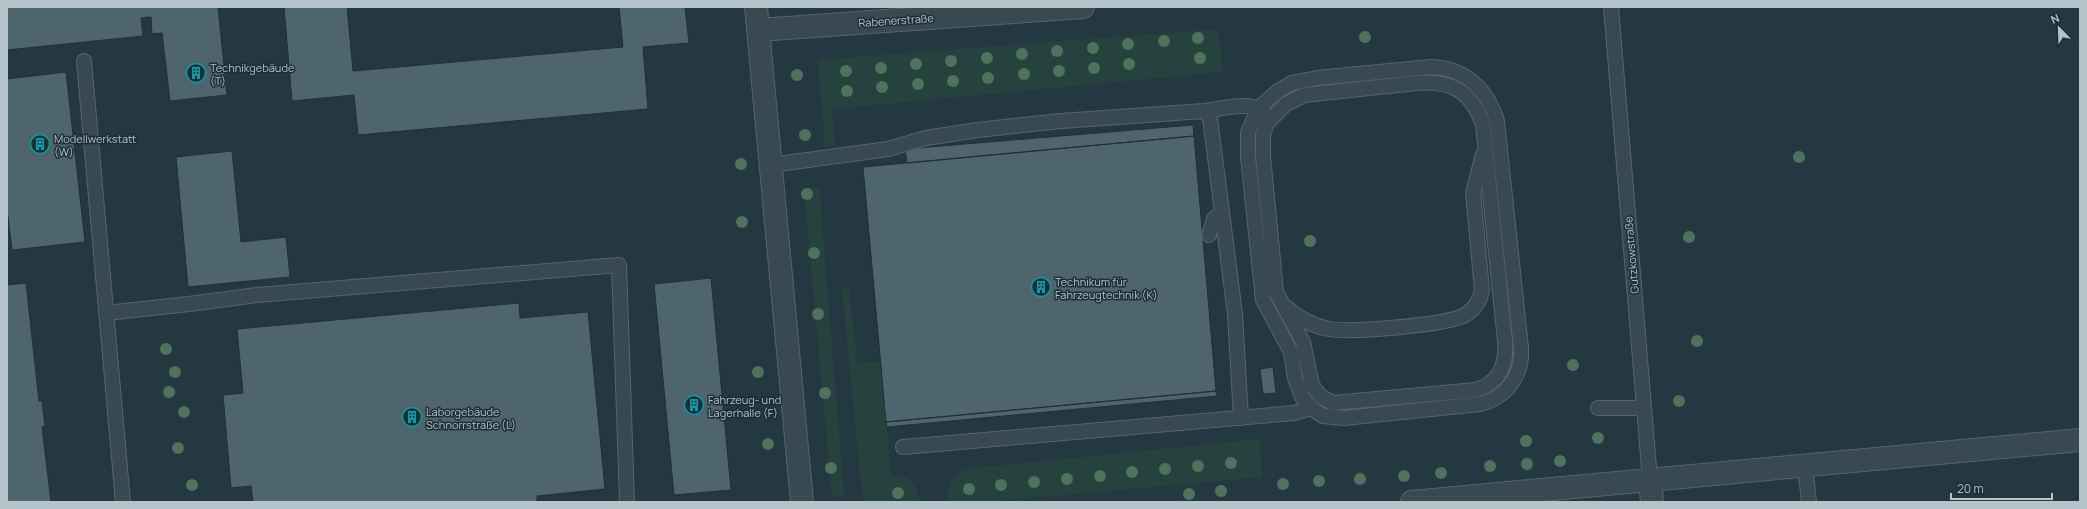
<svg xmlns="http://www.w3.org/2000/svg" width="2087" height="509" viewBox="0 0 2087 509" font-family="Manrope,sans-serif">
<style>
.green{fill:#26423e}
.building{fill:#4f656e;stroke:#1f3038}
.lines{fill:none;stroke-linecap:round;stroke-linejoin:round}
.lane-casing{stroke:#56666e;stroke-width:16}
.street-casing{stroke:#56666e;stroke-width:24}
.lane{stroke:#384951;stroke-width:14}
.street{stroke:#384951;stroke-width:22}
.tree{fill:#4f725c}
.labels{text-anchor:middle;dominant-baseline:central;stroke-width:3;stroke-linejoin:round;paint-order:stroke}
.street-label{font-size:11px;fill:#b5c3cb;stroke:#1d2e36}
.poi-label{font-size:11px;fill:#b5c3cb;stroke:#1d2e36;text-anchor:start}
</style>
<rect width="100%" height="100%" fill="#243841"/>
<!-- green -->
<path class="green" d="M1218,29l5,43 -391,37 3,37 -10,1 -7,-87z
M819,187l25,307 -12,3 -28,-308z
M849,288l8,75 24,-1 10,113c19,-1 26,10 29,27h-57l-21,-213z
M1259,439l3,38 -272,25h-42c-1,-15 1,-27 16,-33z"/>
<!-- building -->
<path class="building" d="M7,7h211l9,88 -57,6 -8,-68 -10,1 -1,-17 -10,1 2,18 -136,14z
M284,7h63l6,64 270,-24 -4,-40h66l4,36 -46,4 5,62 -290,26 -4,-40 -62,6z
M66,72l19,170 -73,8 -5,-41v-130z
M1193,125l1,11 -287,27 -2,-14z
M1194,136l22,255 -330,31 -23,-255z
M232,151l9,91 45,-5 4,40 -102,10 -12,-130z
M711,278l20,212 -57,5 -20,-211z
M26,283l13,118h3l3,25 -3,1 9,75h-44v-217z
M519,303l1,15 68,-6 17,177 -68,7v6h-284l-2,-16 -20,2 -8,-93 20,-2 -6,-64z
M1273,367l3,26 -13,1 -3,-25z
M1216,391l1,5 -330,31 -1,-5z"/>
<g class="lines">
<!-- lane casing -->
<g class="lane-casing">
<path id="lane" d="M1611,7l39,473
M84,61l39,441
M1431,67c34,1 56,22 66,54l24,227c2,27 -15,50 -41,56l-136,14 -21,-2 -12,-8 -9,-11 -7,-19 -4,-26 -28,-52 -15,-143v-25l11,-24 19,-17 14,-8 25,-5z
M1416,83c36,-3 55,8 67,42l22,216c2,23 -5,42 -29,49l-143,13 -12,-6 -9,-12 -9,-43 -27,-50 -13,-136v-21l4,-12 19,-19 18,-9z
M1204,111c19,-2 45,-11 61,2
M771,165l117,-16 38,-11 51,-8 84,-9 143,-10 6,7 25,196 6,104
M1209,235l5,-16 8,-6
M1286,307c12,11 27,19 43,22 22,4 118,-4 136,-14 10,-6 15,-14 17,-25l-9,-97 10,-39
M106,313l83,-9 68,-9 362,-30 8,237
M1598,408h45
M903,447l391,-34 17,-5
M1805,465l4,37"/>
</g>
<!-- street casing -->
<g class="street-casing">
<path id="street" d="M756,7l46,495
M758,30l325,-23
M1650,480l2,22
M1412,502l668,-62"/>
</g>
<!-- lane -->
<use href="#lane" class="lane"/>
<!-- street -->
<use href="#street" class="street"/>
</g>
<!-- trees -->
<g class="tree">
<circle cx="1365" cy="37" r="6"/>
<circle cx="1198" cy="38" r="6"/>
<circle cx="1164" cy="41" r="6"/>
<circle cx="1128" cy="44" r="6"/>
<circle cx="1093" cy="48" r="6"/>
<circle cx="1057" cy="51" r="6"/>
<circle cx="1022" cy="54" r="6"/>
<circle cx="987" cy="58" r="6"/>
<circle cx="1200" cy="58" r="6"/>
<circle cx="951" cy="61" r="6"/>
<circle cx="916" cy="64" r="6"/>
<circle cx="1129" cy="64" r="6"/>
<circle cx="881" cy="68" r="6"/>
<circle cx="1094" cy="68" r="6"/>
<circle cx="846" cy="71" r="6"/>
<circle cx="1059" cy="71" r="6"/>
<circle cx="1024" cy="74" r="6"/>
<circle cx="797" cy="75" r="6"/>
<circle cx="988" cy="78" r="6"/>
<circle cx="953" cy="81" r="6"/>
<circle cx="918" cy="84" r="6"/>
<circle cx="882" cy="87" r="6"/>
<circle cx="847" cy="91" r="6"/>
<circle cx="805" cy="135" r="6"/>
<circle cx="1799" cy="157" r="6"/>
<circle cx="741" cy="164" r="6"/>
<circle cx="807" cy="194" r="6"/>
<circle cx="742" cy="222" r="6"/>
<circle cx="1689" cy="237" r="6"/>
<circle cx="1310" cy="241" r="6"/>
<circle cx="814" cy="253" r="6"/>
<circle cx="818" cy="314" r="6"/>
<circle cx="1697" cy="341" r="6"/>
<circle cx="166" cy="349" r="6"/>
<circle cx="1573" cy="365" r="6"/>
<circle cx="175" cy="372" r="6"/>
<circle cx="758" cy="372" r="6"/>
<circle cx="169" cy="392" r="6"/>
<circle cx="825" cy="393" r="6"/>
<circle cx="1679" cy="401" r="6"/>
<circle cx="184" cy="412" r="6"/>
<circle cx="1598" cy="438" r="6"/>
<circle cx="1526" cy="441" r="6"/>
<circle cx="768" cy="444" r="6"/>
<circle cx="178" cy="448" r="6"/>
<circle cx="1560" cy="461" r="6"/>
<circle cx="1231" cy="463" r="6"/>
<circle cx="1527" cy="464" r="6"/>
<circle cx="1198" cy="466" r="6"/>
<circle cx="1490" cy="466" r="6"/>
<circle cx="831" cy="468" r="6"/>
<circle cx="1165" cy="469" r="6"/>
<circle cx="1132" cy="472" r="6"/>
<circle cx="1441" cy="473" r="6"/>
<circle cx="1100" cy="476" r="6"/>
<circle cx="1404" cy="476" r="6"/>
<circle cx="1067" cy="479" r="6"/>
<circle cx="1360" cy="479" r="6"/>
<circle cx="1319" cy="481" r="6"/>
<circle cx="1034" cy="482" r="6"/>
<circle cx="1283" cy="484" r="6"/>
<circle cx="192" cy="485" r="6"/>
<circle cx="1001" cy="485" r="6"/>
<circle cx="969" cy="489" r="6"/>
<circle cx="1221" cy="491" r="6"/>
<circle cx="898" cy="493" r="6"/>
<circle cx="1189" cy="494" r="6"/>
</g>
<!-- icons -->
<defs>
<g id="building-ring" transform="scale(1)"><circle r="9.5" fill="#1d2e36" stroke="#0f9aa8" stroke-width="1.5"/><path d="M-4-6H4V6H1V3H-1V6H-4ZM-2.5-4.3h1.7v1.8h-1.7ZM.8-4.3h1.7v1.8H.8ZM-2.5-1h1.7V.8h-1.7ZM.8-1h1.7V.8H.8Z" fill="#0f9aa8"/></g>
</defs>
<g fill-rule="evenodd">
<use href="#building-ring" x="196" y="73"/>
<use href="#building-ring" x="40" y="144"/>
<use href="#building-ring" x="1041" y="287"/>
<use href="#building-ring" x="694" y="405"/>
<use href="#building-ring" x="412" y="417"/>
</g>
<g class="labels">
<!-- street labels -->
<g class="street-label">
<text transform="translate(896 20) rotate(-4)">Rabenerstraße</text>
<text transform="translate(1631 255) rotate(-95)">Gutzkowstraße</text>
</g>
<!-- poi labels -->
<g class="poi-label">
<text x="210" y="67">Technikgebäude<tspan x="210" dy="13">(T)</tspan></text>
<text x="54" y="138">Modellwerkstatt<tspan x="54" dy="13">(W)</tspan></text>
<text x="1055" y="281">Technikum für<tspan x="1055" dy="13">Fahrzeugtechnik (K)</tspan></text>
<text x="708" y="399">Fahrzeug- und<tspan x="708" dy="13">Lagerhalle (F)</tspan></text>
<text x="426" y="411">Laborgebäude<tspan x="426" dy="13">Schnorrstraße (L)</tspan></text>
</g>
</g>
<!-- border -->
<rect width="2087" height="509" fill="none" stroke="#b5c3cb" stroke-width="16"/>
<!-- north arrow -->
<g transform="translate(2059 28) rotate(337)" stroke="#1d2e36" stroke-width="3" paint-order="stroke">
<path d="M0-3L7 15L0 10L-7 15Z" fill="#b5c3cb"/>
<text y="-6" font-size="11" font-weight="bold" text-anchor="middle" fill="#b5c3cb">N</text>
</g>
<!-- scale -->
<path d="M1951 493v6h101v-6" fill="none" stroke="#b5c3cb" stroke-width="2"/>
<text x="1957" y="493" font-size="12" fill="#b5c3cb" stroke="#1d2e36" stroke-width="3" paint-order="stroke">20 m</text>
</svg>
